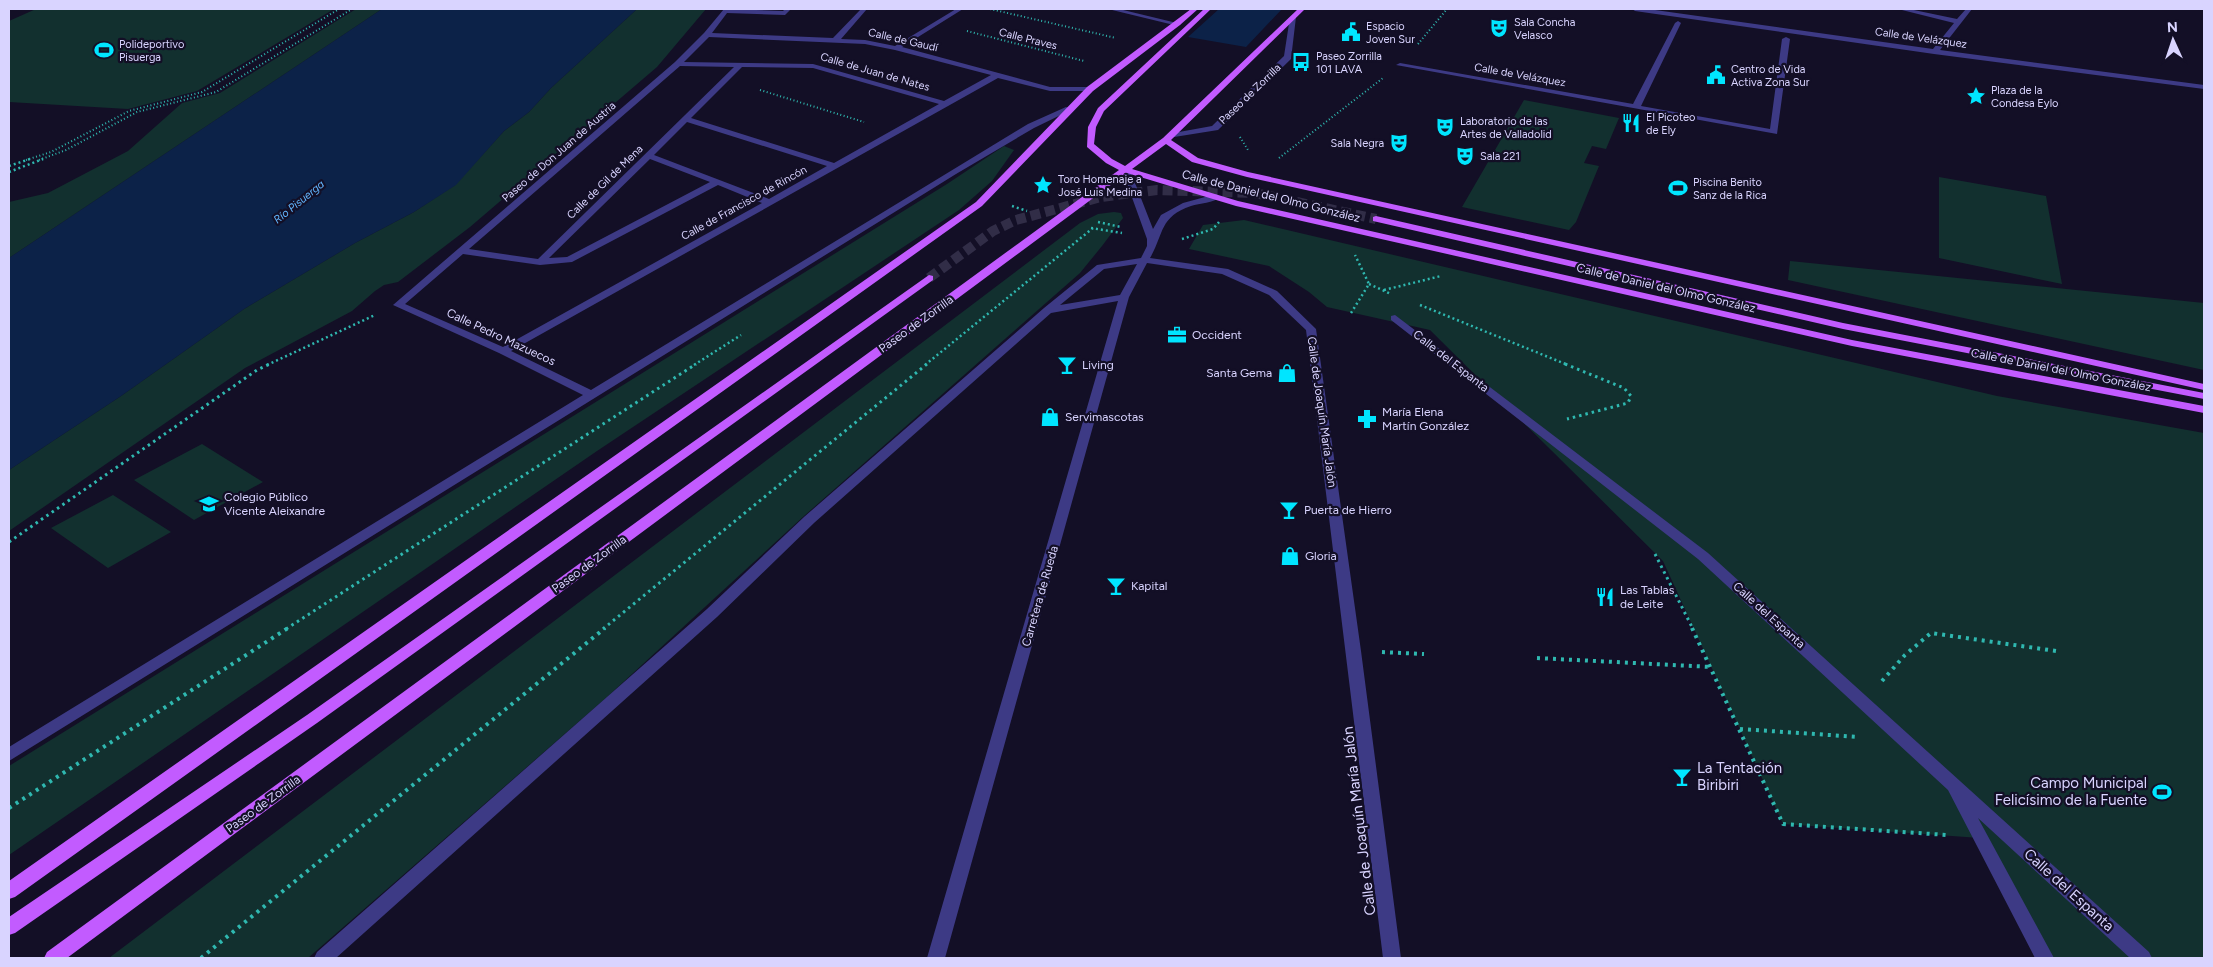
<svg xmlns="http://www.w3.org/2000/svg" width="2213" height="967" viewBox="0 0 2213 967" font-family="Figtree,sans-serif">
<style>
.green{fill:#12302f}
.water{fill:#0c2248}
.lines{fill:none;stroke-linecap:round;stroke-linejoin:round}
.major-tunnel{stroke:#312d47;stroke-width:10;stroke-dasharray:10 5;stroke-linecap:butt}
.path-far3{stroke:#2fb8b0;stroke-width:2;stroke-dasharray:1 2.5;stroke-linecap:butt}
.path-far2{stroke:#2fb8b0;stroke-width:2.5;stroke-dasharray:2 3;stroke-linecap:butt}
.path-far1{stroke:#2fb8b0;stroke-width:3;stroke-dasharray:2.5 4;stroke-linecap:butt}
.path{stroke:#2fb8b0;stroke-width:4;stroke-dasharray:3 5;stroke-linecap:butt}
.minor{fill:#3d3a85;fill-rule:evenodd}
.major{fill:#c25bff;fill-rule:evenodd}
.labels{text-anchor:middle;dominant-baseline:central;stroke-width:4.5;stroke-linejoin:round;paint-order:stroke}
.far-poi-label{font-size:11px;fill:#d9d4ff;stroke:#130f26;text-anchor:start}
.far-street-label{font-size:11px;fill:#d9d4ff;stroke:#130f26}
.far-water-label{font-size:11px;font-style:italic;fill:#62b6ff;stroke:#130f26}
.street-label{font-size:12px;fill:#d9d4ff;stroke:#130f26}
.poi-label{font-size:12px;fill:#d9d4ff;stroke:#130f26;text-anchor:start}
.near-poi-label{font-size:15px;fill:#d9d4ff;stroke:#130f26;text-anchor:start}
.near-street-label{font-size:15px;fill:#d9d4ff;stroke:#130f26}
</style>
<rect width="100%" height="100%" fill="#130f26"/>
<!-- green -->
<path class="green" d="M36,9h298l-137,82 -69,18 -119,-7v-81z
M356,9h26l-373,249v-56l39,-9 80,-42 54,-48 38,-10z
M637,9h69l-49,58 -187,160 -72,55 -14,3 -9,6 -23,20 -107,57 -236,163v-61l112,-74 123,-87 111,-66 59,-31 41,-27 49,-54 25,-19 22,-24z
M1524,100l95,18 -13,31 -14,-3 -8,17 15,3 -23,56 -7,8 -107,-23z
M1004,146l10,4 -22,31 -33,29 -362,241 -588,404v-89l938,-582z
M1939,177l107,19 16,88 -123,-26z
M1114,212l7,1 2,5 -21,28 -22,27 -276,243 -197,181 -299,261h-199l971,-735 18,-9z
M1244,220l753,176 207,37v525h-159l-65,-120 -197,-14 -120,-263 -233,-231 -103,-23 -18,-15 -40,-26 -80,-17 14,-24z
M1790,261l414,42v67l-416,-90z
M202,444l61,38 -69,38 -60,-40z
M113,495l58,37 -63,36 -57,-40z"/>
<!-- water -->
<path class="water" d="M382,9h255l-86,79 -22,24 -25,19 -48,54 -42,27 -59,31 -111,66 -123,87 -112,74v-212z
M1219,9h63l-36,38 -58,-10z"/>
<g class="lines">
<!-- major-tunnel -->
<path class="major-tunnel" d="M929,278l64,-47 23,-11 85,-23 56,-7 98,3 121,26"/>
<!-- path-far3 -->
<path class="path-far3" d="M990,9l126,29
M967,31l117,30
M1418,44l29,-35
M760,90l104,32
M1240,137l8,13
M1279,158l104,-80
M26,160l25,-8 78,-41 73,-19 137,-83
M39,160l27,-10 71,-38 79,-20 136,-83"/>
<!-- path-far2 -->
<path class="path-far2" d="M9,166l21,-7
M9,172l34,-13
M1012,206l15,5
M1098,222l23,5
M1091,228l31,5
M1182,239l31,-10 6,-7
M1369,284l22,10
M1384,290l57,-14
M1420,305l148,60
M1351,313l18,-29 -14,-29
M267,365l108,-50
M694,365l47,-30
M925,365l168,-137"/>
<!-- path-far1 -->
<path class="path-far1" d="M1565,364l59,24 7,8 -3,7 -61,16
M9,542l248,-172 13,-6
M1655,554l38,75
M286,629l410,-265
M603,629l324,-265"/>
<!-- path -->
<path class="path" d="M1692,628l91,196 164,11
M1382,652l42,2
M1537,658l175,9
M1882,681l23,-26 26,-22 125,18
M1740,729l119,8
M9,808l279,-180
M201,958l404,-330"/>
<!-- minor -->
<path class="minor" d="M724,9l59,2 2,-2h6l-6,6 -58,-2 -15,20 121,5 28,-29h6l-26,30 24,1 30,6 61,-37h7l-61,38 148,40h40l4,2 -4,2h-40l-52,-13 -487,273 80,39 437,-266 38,-17 7,2 -39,19 -78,46 -947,587v-14l574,-352 -84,-42 -106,-48 282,-243 29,-29zM709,37l156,7 30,6 96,25 -47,26 -131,-37 -129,-2zM680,66l54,1 -196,192 -69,-10zM742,67l71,1 126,36 -105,59 -143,-45zM687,122l140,44 -58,33 -115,-44zM650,159l60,23 -143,75 -18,1zM718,185l44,18 -259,144 -98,-43 58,-50 77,11 32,-3z
M1108,9h11l62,15 -3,2z
M1632,9h16l285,40 21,-26 -56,-14h11l48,10 9,-10h6l-32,41 264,35v4l-270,-35 -299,-43z
M1293,15l3,2 -5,42 -73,71 -50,8v-4l44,-8 72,-70 6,-39z
M1678,21l3,2 -40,83 129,23 12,-90 4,-2 4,2 -13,95 -381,-69 4,-2 233,41 42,-81z
M1126,167l4,3 23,59 8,-14 22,-12 33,-9 5,3c-8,6 -21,6 -30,9 -32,11 -27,28 -41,52l78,11 49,22 39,38 45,322 40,307h-18l-77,-628 -37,-35 -47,-21 -75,-11 -18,34 -184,661h-18l191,-657 -67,12 -237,210 -97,94 -381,341h-22l3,-6 390,-343 97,-92 240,-209 53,-43 44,-7 6,-12v-7l-25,-69zM1137,264l-17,31 -60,10 44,-36z
M1395,315l313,238 441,399 3,6h-22l-152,-140 76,140h-19l-87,-168 -250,-231 -307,-239v-4z"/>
<!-- major -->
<path class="major" d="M1191,9h7l-18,16 -87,66 -111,115 -967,691 -6,2v-18l967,-679 111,-115z
M1204,9h7l-107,102 -8,16 -2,17 18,15 13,7 38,-28 135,-129h7l-134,131 27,18 50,14 956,212v6l-957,-213 -55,-15 -26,-18 -34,25 106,32 614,139 352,66v7l-352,-67 -616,-140 -109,-33 -1060,785h-23l3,-6 1072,-782 -13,-7 -19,-16 1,-20 10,-19z
M1376,216l467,107 361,70v6l-361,-70 -470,-108v-4z
M929,275l4,1v4l-616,443 -302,210 -6,2v-18l298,-202z"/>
</g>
<!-- icons -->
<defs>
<g id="theatre-bare" transform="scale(1.5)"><path d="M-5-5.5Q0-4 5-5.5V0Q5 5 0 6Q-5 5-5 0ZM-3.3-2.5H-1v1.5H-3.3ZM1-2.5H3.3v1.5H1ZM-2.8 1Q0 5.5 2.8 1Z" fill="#00e5ff" stroke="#130f26" stroke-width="2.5" paint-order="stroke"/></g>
<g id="civic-bare" transform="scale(1.5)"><path d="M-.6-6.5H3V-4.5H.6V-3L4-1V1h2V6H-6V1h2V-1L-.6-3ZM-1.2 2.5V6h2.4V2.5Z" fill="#00e5ff" stroke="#130f26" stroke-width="2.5" paint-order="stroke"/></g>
<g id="stadium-bare" transform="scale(1.5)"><path d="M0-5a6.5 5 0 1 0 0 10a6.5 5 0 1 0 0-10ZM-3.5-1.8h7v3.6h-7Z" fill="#00e5ff" stroke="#130f26" stroke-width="2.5" paint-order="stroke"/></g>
<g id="bus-bare" transform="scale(1.5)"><path d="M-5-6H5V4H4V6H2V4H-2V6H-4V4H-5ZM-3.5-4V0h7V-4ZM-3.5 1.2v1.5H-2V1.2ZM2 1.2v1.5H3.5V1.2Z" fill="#00e5ff" stroke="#130f26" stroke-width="2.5" paint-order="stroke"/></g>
<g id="sight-bare" transform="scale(1.5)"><path d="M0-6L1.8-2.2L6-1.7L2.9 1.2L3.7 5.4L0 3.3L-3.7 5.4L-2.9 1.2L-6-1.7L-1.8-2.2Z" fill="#00e5ff" stroke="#130f26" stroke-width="2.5" paint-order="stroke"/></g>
<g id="restaurant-bare" transform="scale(1.5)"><path d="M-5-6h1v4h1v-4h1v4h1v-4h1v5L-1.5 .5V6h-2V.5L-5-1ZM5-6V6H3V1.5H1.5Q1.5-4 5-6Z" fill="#00e5ff" stroke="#130f26" stroke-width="2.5" paint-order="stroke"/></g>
<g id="office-bare" transform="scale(1.5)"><path d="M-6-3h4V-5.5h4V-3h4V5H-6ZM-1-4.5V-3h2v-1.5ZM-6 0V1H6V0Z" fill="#00e5ff" stroke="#130f26" stroke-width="2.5" paint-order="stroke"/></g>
<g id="bar-bare" transform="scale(1.5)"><path d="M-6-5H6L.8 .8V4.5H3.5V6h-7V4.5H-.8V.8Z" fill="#00e5ff" stroke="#130f26" stroke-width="2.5" paint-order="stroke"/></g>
<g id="shop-bare" transform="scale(1.5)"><path d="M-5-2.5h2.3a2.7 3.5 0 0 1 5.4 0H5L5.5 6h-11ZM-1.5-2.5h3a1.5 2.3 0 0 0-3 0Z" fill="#00e5ff" stroke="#130f26" stroke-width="2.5" paint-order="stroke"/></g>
<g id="pharmacy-bare" transform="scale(1.5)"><path d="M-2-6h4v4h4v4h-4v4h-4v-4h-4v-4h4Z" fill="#00e5ff" stroke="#130f26" stroke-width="2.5" paint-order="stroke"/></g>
<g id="school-bare" transform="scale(1.5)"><path d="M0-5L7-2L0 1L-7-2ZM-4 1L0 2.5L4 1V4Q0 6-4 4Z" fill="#00e5ff" stroke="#130f26" stroke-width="2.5" paint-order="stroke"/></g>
</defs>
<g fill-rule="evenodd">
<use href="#theatre-bare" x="1499" y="28"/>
<use href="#civic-bare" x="1351" y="32"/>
<use href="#stadium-bare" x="104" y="50"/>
<use href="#bus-bare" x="1301" y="62"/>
<use href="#civic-bare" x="1716" y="75"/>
<use href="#sight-bare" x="1976" y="96"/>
<use href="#restaurant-bare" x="1631" y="123"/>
<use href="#theatre-bare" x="1445" y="127"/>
<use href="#theatre-bare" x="1399" y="143"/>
<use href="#theatre-bare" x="1465" y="156"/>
<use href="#sight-bare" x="1043" y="185"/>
<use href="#stadium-bare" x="1678" y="188"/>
<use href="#office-bare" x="1177" y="335"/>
<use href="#bar-bare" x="1067" y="365"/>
<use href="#shop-bare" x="1287" y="373"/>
<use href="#shop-bare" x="1050" y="417"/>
<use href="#pharmacy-bare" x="1367" y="419"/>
<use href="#school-bare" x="209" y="504"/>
<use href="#bar-bare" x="1289" y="510"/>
<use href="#shop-bare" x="1290" y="556"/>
<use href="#bar-bare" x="1116" y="586"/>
<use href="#restaurant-bare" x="1605" y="597"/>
<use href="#bar-bare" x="1682" y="777"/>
<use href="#stadium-bare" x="2162" y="792"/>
</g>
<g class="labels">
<!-- far-poi labels -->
<g class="far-poi-label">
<text x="1514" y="22">Sala Concha<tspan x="1514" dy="13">Velasco</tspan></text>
<text x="1366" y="26">Espacio<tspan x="1366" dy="13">Joven Sur</tspan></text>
<text x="119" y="44">Polideportivo<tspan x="119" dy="13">Pisuerga</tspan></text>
<text x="1316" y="56">Paseo Zorrilla<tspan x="1316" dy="13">101 LAVA</tspan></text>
<text x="1731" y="69">Centro de Vida<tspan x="1731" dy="13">Activa Zona Sur</tspan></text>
<text x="1991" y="90">Plaza de la<tspan x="1991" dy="13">Condesa Eylo</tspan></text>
<text x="1646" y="117">El Picoteo<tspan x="1646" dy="13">de Ely</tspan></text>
<text x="1460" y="121">Laboratorio de las<tspan x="1460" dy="13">Artes de Valladolid</tspan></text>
<text x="1384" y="143" text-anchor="end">Sala Negra</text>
<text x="1480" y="156">Sala 221</text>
<text x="1058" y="179">Toro Homenaje a<tspan x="1058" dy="13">José Luis Medina</tspan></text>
<text x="1693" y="182">Piscina Benito<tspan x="1693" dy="13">Sanz de la Rica</tspan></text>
</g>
<!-- far-street labels -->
<g class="far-street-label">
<text transform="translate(1921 38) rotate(8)">Calle de Velázquez</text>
<text transform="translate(1028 39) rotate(14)">Calle Praves</text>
<text transform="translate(903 40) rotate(13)">Calle de Gaudí</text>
<text transform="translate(875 72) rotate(16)">Calle de Juan de Nates</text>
<text transform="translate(1520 75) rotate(10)">Calle de Velázquez</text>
<text transform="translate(1250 94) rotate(-44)">Paseo de Zorrilla</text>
<text transform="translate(559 152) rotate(-41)">Paseo de Don Juan de Austria</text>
<text transform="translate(605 182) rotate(-44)">Calle de Gil de Mena</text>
<text transform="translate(744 203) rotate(-29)">Calle de Francisco de Rincón</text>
</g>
<!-- far-water labels -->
<g class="far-water-label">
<text transform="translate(299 202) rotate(-39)">Río Pisuerga</text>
</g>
<!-- street labels -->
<g class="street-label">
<text transform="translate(1271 196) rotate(14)">Calle de Daniel del Olmo González</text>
<text transform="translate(1666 288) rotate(13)">Calle de Daniel del Olmo González</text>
<text transform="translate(916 324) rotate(-36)">Paseo de Zorrilla</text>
<text transform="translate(501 337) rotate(25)">Calle Pedro Mazuecos</text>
<text transform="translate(1451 361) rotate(38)">Calle del Espanta</text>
<text transform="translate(2061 370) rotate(11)">Calle de Daniel del Olmo González</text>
<text transform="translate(1322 412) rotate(82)">Calle de Joaquín María Jalón</text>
<text transform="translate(589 564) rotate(-36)">Paseo de Zorrilla</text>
<text transform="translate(1040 596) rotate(-74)">Carretera de Rueda</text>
<text transform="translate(1769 615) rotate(42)">Calle del Espanta</text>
<text transform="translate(263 804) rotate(-36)">Paseo de Zorrilla</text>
</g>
<!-- poi labels -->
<g class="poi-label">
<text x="1192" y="335">Occident</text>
<text x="1082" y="365">Living</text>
<text x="1272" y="373" text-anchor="end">Santa Gema</text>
<text x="1382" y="412">María Elena<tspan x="1382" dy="14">Martín González</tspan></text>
<text x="1065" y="417">Servimascotas</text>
<text x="224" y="497">Colegio Público<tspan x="224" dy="14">Vicente Aleixandre</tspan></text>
<text x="1304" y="510">Puerta de Hierro</text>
<text x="1305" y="556">Gloria</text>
<text x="1131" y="586">Kapital</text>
<text x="1620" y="590">Las Tablas<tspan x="1620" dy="14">de Leite</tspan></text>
</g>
<!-- near-poi labels -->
<g class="near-poi-label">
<text x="1697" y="768">La Tentación<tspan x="1697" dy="17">Biribiri</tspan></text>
<text x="2147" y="783" text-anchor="end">Campo Municipal<tspan x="2147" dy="17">Felicísimo de la Fuente</tspan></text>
</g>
<!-- near-street labels -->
<g class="near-street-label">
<text transform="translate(1359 821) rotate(-97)">Calle de Joaquín María Jalón</text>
<text transform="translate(2069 890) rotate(42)">Calle del Espanta</text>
</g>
</g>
<!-- border -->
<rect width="2213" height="967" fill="none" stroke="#d9d4ff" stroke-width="20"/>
<!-- north arrow -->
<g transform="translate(2173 40) rotate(357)" stroke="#130f26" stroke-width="4" paint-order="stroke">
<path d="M0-4L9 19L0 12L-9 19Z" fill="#d9d4ff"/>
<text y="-8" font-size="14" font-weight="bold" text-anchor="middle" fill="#d9d4ff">N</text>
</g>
</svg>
